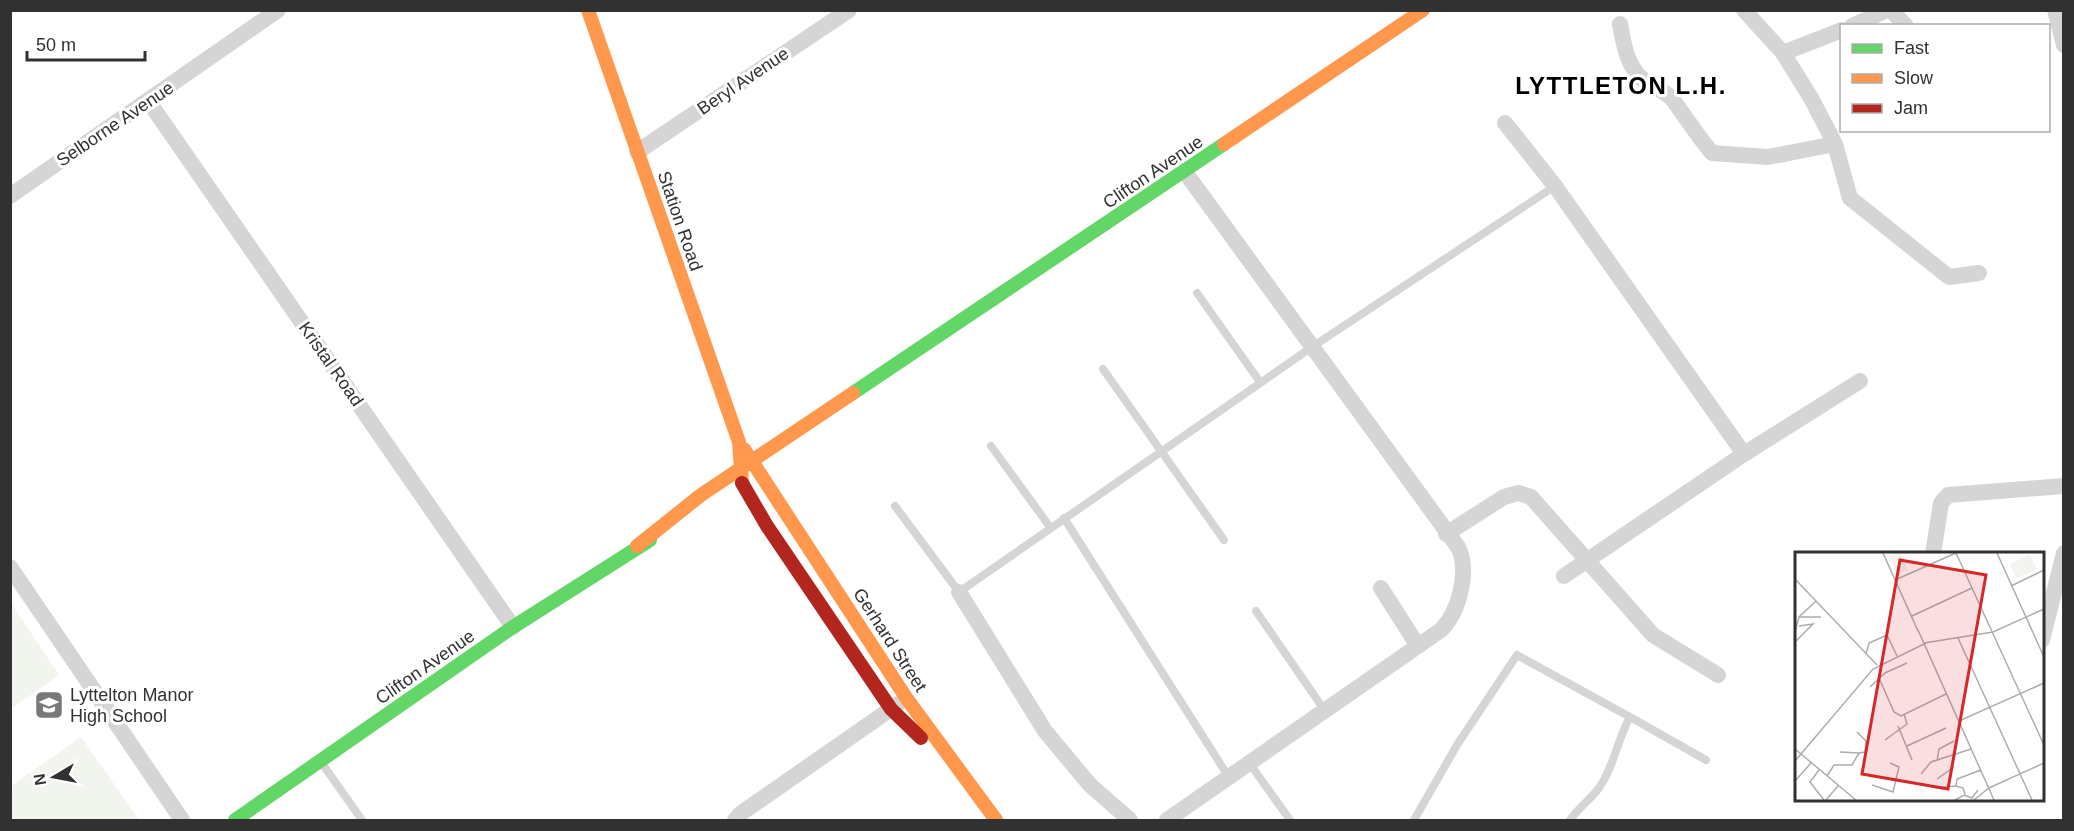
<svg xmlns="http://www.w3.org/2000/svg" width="2074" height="831" viewBox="0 0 2074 831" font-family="Helvetica,sans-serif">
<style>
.green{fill:#f1f5ee}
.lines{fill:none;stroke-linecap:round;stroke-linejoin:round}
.lane{stroke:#d5d5d5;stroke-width:8}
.street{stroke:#d5d5d5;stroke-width:16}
.fast{stroke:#63d668;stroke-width:14}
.slow{stroke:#ff974d;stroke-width:14}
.jam{stroke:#b3261e;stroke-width:14}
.labels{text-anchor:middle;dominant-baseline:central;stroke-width:6;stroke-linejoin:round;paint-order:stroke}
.street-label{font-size:18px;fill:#313131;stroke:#fff}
.poi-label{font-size:18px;fill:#313131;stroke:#fff;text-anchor:start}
.district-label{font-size:24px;font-weight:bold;letter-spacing:1.5px;fill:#000;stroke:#fff}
.inset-road{fill:none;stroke:#adadad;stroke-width:1.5}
.view{fill:#d62828;fill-opacity:0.15;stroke:#d62828;stroke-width:3}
.inset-edge{fill:none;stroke:#313131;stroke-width:3}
</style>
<rect width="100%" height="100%" fill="#fff"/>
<!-- green -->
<path class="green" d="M11,603l48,72 -48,34h-1z
M81,737l58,83h-128v-34z"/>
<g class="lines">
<!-- lane -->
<path class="lane" d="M1197,293l63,89
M1103,369l121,171
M991,446l59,81
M895,506l64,86 353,-245 243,-161
M1064,518l166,261
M1256,611l69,100
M1630,717l76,43
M321,762l41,58
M1250,764l40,56
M1414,820l43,-75 60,-90 113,62c-13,23 -16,50 -31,71 -9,12 -21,20 -29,32"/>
<!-- street -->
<path class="street" d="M1744,10l39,43 28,45 24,46 15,54 99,79 30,-4
M1891,10l15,16
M2055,10l9,35
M1620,24c4,22 7,44 26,58 9,6 20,9 27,18 14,19 23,34 39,53l56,4 67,-13
M1852,26l35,-16
M1783,53l59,-23
M149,102l364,525
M1505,123l50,63 189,268
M637,152l212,-142
M10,196l268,-186
M1446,534l58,-37 14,-4 13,4 122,138 65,40
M1933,554l8,-51 7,-8 116,-9
M10,567l172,253
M1564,576l180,-122 116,-73
M1381,588l37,58
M959,592l86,139 45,54 40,35
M2042,640l22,-87
M735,820l5,-6 158,-110
M1167,820l274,-190c18,-18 29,-59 17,-83l-273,-375"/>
<!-- fast -->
<path class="fast" d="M853,393l371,-249
M235,820l278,-193 137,-87"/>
<!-- slow -->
<path class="slow" d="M588,10l151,432 3,41
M1224,144l199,-134
M744,449l163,250 89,121
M637,546l64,-51 152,-102"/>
<!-- jam -->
<path class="jam" d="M742,483l25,43 124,183 30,29"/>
</g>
<!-- icons -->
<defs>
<g id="school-square" transform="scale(1.5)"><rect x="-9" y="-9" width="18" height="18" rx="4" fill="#797979" stroke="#fff"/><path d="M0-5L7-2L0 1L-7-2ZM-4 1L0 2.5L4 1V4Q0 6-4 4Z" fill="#fff"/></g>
</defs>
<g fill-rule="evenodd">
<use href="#school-square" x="49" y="705"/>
</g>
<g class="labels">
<!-- street labels -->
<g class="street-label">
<text transform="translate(743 81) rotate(-34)">Beryl Avenue</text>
<text transform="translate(115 124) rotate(-34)">Selborne Avenue</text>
<text transform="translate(1153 172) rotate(-34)">Clifton Avenue</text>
<text transform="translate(680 221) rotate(71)">Station Road</text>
<text transform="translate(331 364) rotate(55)">Kristal Road</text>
<text transform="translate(890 640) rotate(57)">Gerhard Street</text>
<text transform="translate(425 667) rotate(-35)">Clifton Avenue</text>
</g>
<!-- poi labels -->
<g class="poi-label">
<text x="70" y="695">Lyttelton Manor<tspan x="70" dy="21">High School</tspan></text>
</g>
<!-- district labels -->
<g class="district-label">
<text x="1621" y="85">LYTTLETON L.H.</text>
</g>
</g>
<!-- overview -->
<g transform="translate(1795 552)">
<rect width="249" height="249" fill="#fff"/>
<path d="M105,1l8,17 -10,4 -9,-18zM235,3l7,14 -21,9 -6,-14z" fill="#f1f5ee"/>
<path class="inset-road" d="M88,1l35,78M161,1l88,192M202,1l47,104M0,27l82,86M100,28l61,-27M216,34l33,-16M117,64l60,-28M4,65h22M123,78l76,170M0,80l4,-15 17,-16M163,86l74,162M0,90l18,-18 -14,2M129,91l69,-11 51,-23M71,102l3,-11 18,-8 10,21M84,126l15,34 7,4 45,-22M75,135l15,-14 22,-10M164,169l85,-38M103,174l14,34M90,188l22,-16 -3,-10M112,194l39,-18M0,197l61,51M45,200l19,1M0,209l78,-92 53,-26M142,209l2,-12 15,-8M24,218l-9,12 14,18M126,222l10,-12 40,-13M32,224l7,-11h18l7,-12 6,-1 1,-11 -9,-9M142,227l17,-12M0,229l16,-18M77,233l21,7 6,-25 -9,-4M140,236l21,-2M170,242l-2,-6 -7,-2 1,-7 24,-9M31,248l12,-14M160,248l9,-5 8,3 6,-8M179,248l15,-12 55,-25"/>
<path class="view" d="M105,8l86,15 -38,214 -86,-15z"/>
<rect width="249" height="249" class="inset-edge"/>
</g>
<!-- border -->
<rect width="2074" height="831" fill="none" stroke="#313131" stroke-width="24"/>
<!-- legend -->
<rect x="1840" y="24" width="210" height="108" fill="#ffffff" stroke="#adadad" stroke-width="1.5"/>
<rect x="1852" y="44" width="30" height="9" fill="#63d668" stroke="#adadad" stroke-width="1.5"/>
<text x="1894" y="54" font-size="18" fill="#313131">Fast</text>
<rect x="1852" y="74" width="30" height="9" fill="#ff974d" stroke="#adadad" stroke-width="1.5"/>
<text x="1894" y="84" font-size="18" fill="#313131">Slow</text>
<rect x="1852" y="104" width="30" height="9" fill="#b3261e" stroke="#adadad" stroke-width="1.5"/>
<text x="1894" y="114" font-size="18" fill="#313131">Jam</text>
<!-- north arrow -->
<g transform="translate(54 777) rotate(260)" stroke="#ffffff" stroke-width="4.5" paint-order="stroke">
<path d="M0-4.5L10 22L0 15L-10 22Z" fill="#313131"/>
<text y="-9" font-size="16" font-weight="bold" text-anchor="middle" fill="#313131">N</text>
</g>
<!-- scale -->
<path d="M27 51v9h118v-9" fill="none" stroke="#313131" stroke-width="3"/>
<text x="36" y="51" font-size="18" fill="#313131" stroke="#ffffff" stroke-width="4.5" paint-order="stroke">50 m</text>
</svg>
